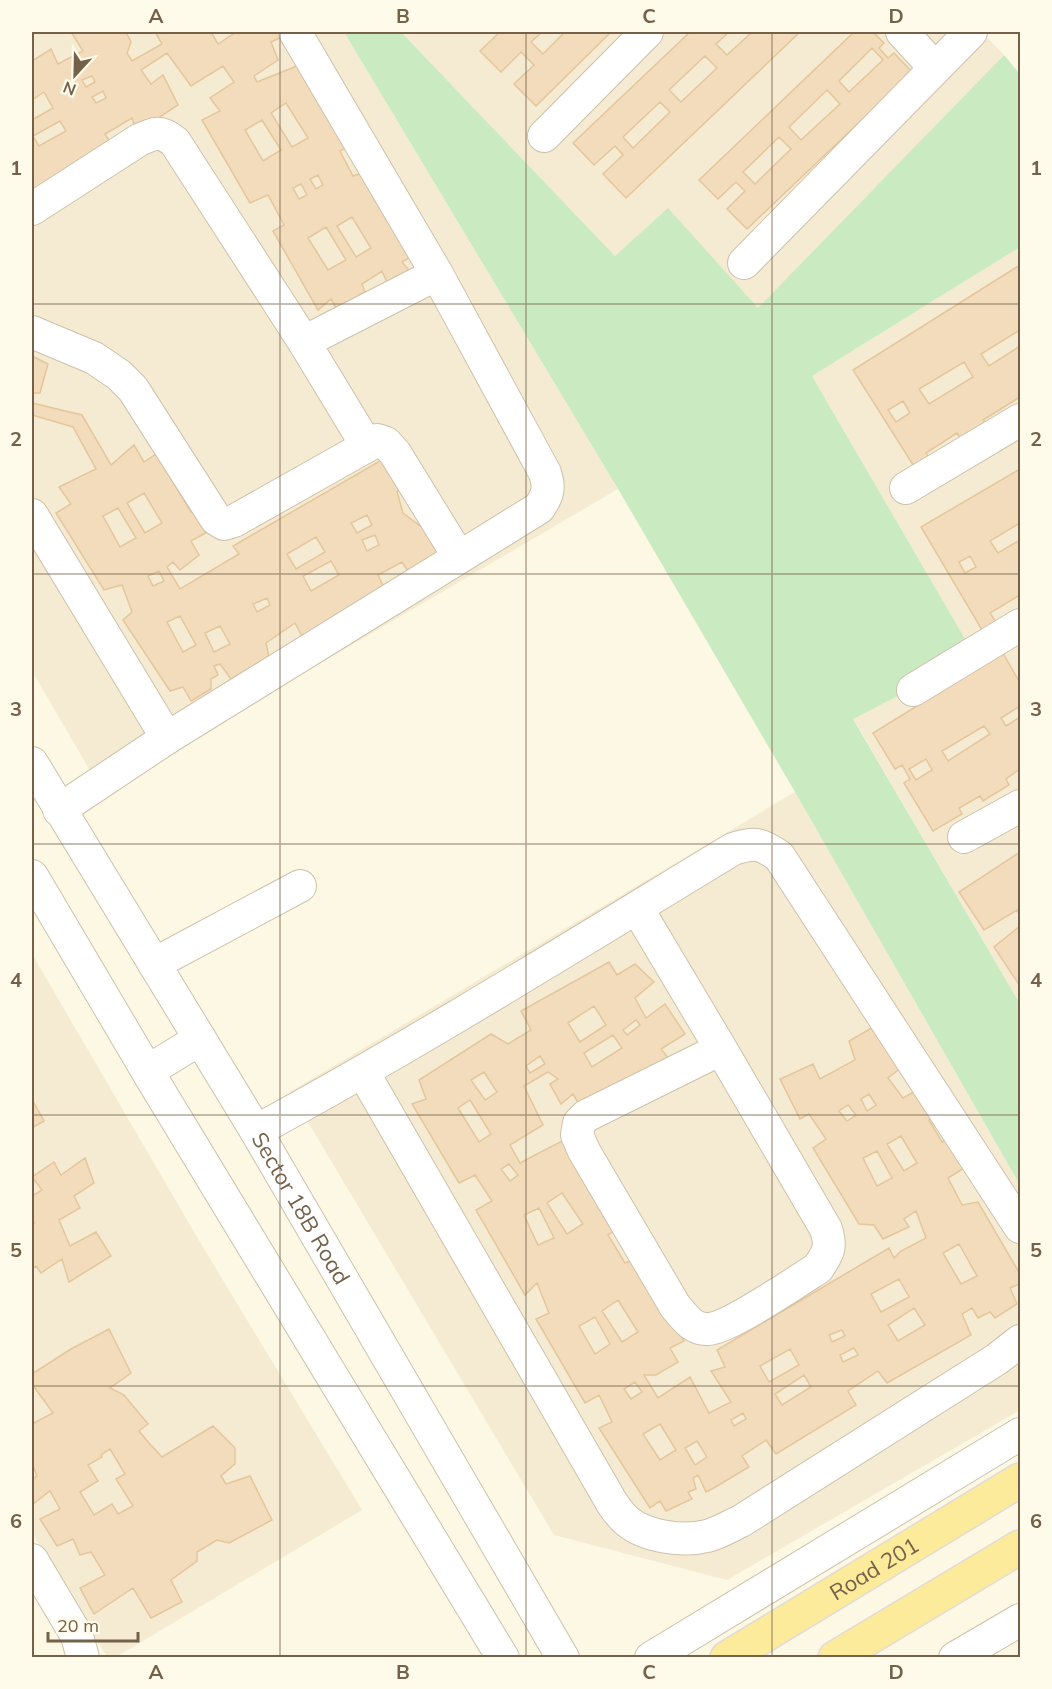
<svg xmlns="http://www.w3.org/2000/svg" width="1052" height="1689" viewBox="0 0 1052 1689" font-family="Mulish,sans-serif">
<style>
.residential{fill:#f4ebd2}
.green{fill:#caeac2}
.building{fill:#f2dcbb;stroke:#e5c69b;stroke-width:1.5;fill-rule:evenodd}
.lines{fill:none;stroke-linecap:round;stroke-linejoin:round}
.minor-casing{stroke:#cec1aa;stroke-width:34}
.major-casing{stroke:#e1dcd7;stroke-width:36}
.minor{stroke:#fff;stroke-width:32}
.major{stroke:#fceb9b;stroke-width:33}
.grid{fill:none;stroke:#756149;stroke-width:1.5;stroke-opacity:0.55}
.labels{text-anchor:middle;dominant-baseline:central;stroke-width:4.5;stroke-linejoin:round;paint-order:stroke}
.street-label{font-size:22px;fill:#756149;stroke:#fffbea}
.neatline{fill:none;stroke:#756149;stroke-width:2}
.grid-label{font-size:20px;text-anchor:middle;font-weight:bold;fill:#756149}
</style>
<rect width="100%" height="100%" fill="#fcf8e3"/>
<!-- residential -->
<path class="residential" d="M32,32h312l274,457 -516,302 -70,-120z
M401,32h581l22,23 -246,254 -90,-100 -53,47z
M1020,247v757l-167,-286 122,-62 -163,-280z
M795,792l225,393v225l-293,170 -173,-45 -264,-443z
M32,954l172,295 158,261 -246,147h-9l-75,-124z"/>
<!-- green -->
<path class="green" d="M344,32h57l214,224 53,-48 90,100 246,-253 16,19v173l-208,129 163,280 -122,63 167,285v181l-225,-393 -177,-303z"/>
<!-- building -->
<path class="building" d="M71,32h55l5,10 -4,11 5,8 30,-17 -7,-12h56l7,12 18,-12h57l-22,10 7,18 -24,16 3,6 50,-20 49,81 -16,8 13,25 18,-6 46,83 -15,9 10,12 -22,15 -8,-18 -20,13 3,8 -6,3v9l-18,13 -10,-18 -13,11 -45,-79 11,-6 -16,-30 -18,8 -48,-83 18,-9 -10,-13 24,-16 -11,-16 -32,20 -24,-33 -26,17 10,14 12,-9 15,30 -41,27 -5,-14 -27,16 7,11 -80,47v-72l21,-12 -9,-16 -12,8v-39l19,-12 7,15 25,-13zM92,76l3,6 -9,5 -4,-7zM103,91l3,7 -10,5 -4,-6zM286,103l22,35 -16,9 -21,-34zM262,120l19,30 -18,11 -18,-31zM60,121l6,10 -27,15 -6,-10zM318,175l5,10 -7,4 -6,-10zM301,184l6,11 -8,4 -6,-11zM352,217l19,31 -15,9 -19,-31zM326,227l20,33 -18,10 -20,-32z
M500,32h42l-11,10 12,12 22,-22h46l-75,74 -22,-22 20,-19 -13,-13 -20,20 -21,-21z
M690,32h39l-13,12 11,11 25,-23h48l-174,166 -23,-24 20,-19 -8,-9 -21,19 -21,-22zM705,56l12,12 -36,34 -12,-12zM660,102l10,10 -37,36 -10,-11z
M854,32h19l11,11 -5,5 9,10 6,-5 18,19 -165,157 -20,-20 18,-18 -9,-9 -18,17 -19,-19zM872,48l11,12 -34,32 -10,-11zM827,90l13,14 -39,36 -12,-13zM779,137l12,12 -36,35 -12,-12z
M1020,265v65l-39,24 8,12 31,-20v52v-1l-37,23 3,3 -25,16 -4,-6 -31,20 4,5 -15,10 -62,-98zM964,362l9,15 -44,27 -10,-15zM903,401l7,12 -14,9 -8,-12z
M32,356l16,8 -8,29h-8z
M32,403l50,12 29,50 23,-20 10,17 12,-8 35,58 5,-1 15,19 -20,11 8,14 -19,15 -7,-8 -6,5 13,22 59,-35 -6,-8 159,-92 18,26 -13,12 6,21 48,36 -39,28 -10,-15 -24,13 8,17 -83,46 -8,-15 -29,20 3,14 -38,22 -11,-15 -6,2 4,9 -7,4v10l-20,12 -8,-14 -13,4 -47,-71 9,-8 -10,-27 -18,5 -48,-77 15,-9 -12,-17 37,-18 -23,-42 -41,-12zM144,493l18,30 -17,10 -18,-30zM118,508l18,30 -16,9 -17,-31zM367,515l5,10 -15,8 -6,-10zM375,535l4,10 -12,6 -5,-11zM316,537l9,15 -29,17 -9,-15zM331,561l8,14 -28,16 -8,-15zM159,571l5,10 -11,5 -5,-10zM267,598l3,7 -13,7 -4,-8zM180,616l16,29 -13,7 -16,-30zM220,626l10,18 -16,8 -9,-19z
M1020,469v54l-30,18 8,12 22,-13v55l-30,18 6,9 -14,8 -61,-103zM970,556l6,11 -11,6 -6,-11z
M1003,653l17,30v25v-2l-19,12 5,8 14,-9v52l-14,10 3,6 -26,16 -3,-5 -21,12 3,6 -29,17 -29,-48 6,-4 -8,-14 -7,4 -22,-36zM984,726l6,8 -42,27 -6,-10zM926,759l6,11 -16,10 -7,-11z
M1020,852v64l-3,-6 -33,20 -25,-38z
M1020,926v60l-26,-39z
M609,962l8,13 18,-11 19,18 -19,16 11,20 19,-14 20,30 -24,15 8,10 -86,52 -10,-17 -12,10 -11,-20 8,-5 -10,-7 -24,14 19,39 -33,20 10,18 46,-24 58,84 -16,12 17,28 17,-7 23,53 19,32 -14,7 8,14 -22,13h-12l14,23 32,-21 19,36 22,-11 -20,-31 14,-4 -8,-17 172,-102 5,10 7,-7 25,-13 -10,-27 -12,8 5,8 -26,12 -9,-14 -15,-1 -46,-76 13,-9 -17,-25 -9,5 -20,-40 33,-15 7,15 35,-19 -6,-19 31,-18 26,41 -18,14 15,20 16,-9 15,25 -5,6 13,22 9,-4 18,27 -21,13 14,27 16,-3 42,72v10l-10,4 7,16 -22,14 -5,-6 -12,6 -6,-10 -10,6 9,21 -84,48 -9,-12 -30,20 8,14 -80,49 -10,-14 -24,16 7,11 -37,22 -6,3 -8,-17 -5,3 3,11 -8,3 4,7 -26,12 -6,-10 -10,7 -51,-80 13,-6 -13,-27 -14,8 -49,-84 13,-6 -12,-30 -12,12 -49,-85 16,-9 -17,-26 -16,8 -47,-79 14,-5 -7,-19 72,-46 17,10 23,-14 -10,-19zM594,1006l12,19 -26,17 -12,-19zM636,1020l4,5 -13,10 -4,-5zM613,1035l9,13 -30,19 -8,-14zM540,1056l5,8 -15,9 -4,-7zM484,1072l13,20 -12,8 -14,-20zM869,1094l7,11 -9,6 -6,-12zM470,1100l21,34 -12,8 -21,-34zM848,1105l8,10 -9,6 -8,-10zM901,1136l16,27 -13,8 -17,-27zM877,1151l15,27 -15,8 -14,-28zM509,1164l9,11 -8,6 -9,-12zM562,1193l21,31 -16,10 -20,-31zM539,1208l15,30 -16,7 -14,-30zM959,1244l18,32 -16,8 -18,-31zM899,1279l10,18 -28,15 -10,-18zM618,1300l20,32 -16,10 -20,-31zM914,1308l11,17 -27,16 -10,-16zM595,1317l15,27 -15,10 -16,-28zM842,1330l3,6 -13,6 -3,-7zM854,1348l4,7 -15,7 -3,-7zM790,1349l9,16 -30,17 -9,-16zM804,1375l7,12 -29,18 -7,-11zM635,1382l7,10 -11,7 -7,-10zM743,1413l3,6 -12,7 -3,-6zM660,1424l16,26 -16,10 -17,-26zM697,1441l10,16 -12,8 -10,-17z
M34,1103l10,18 -12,7v-24z
M85,1158l9,25 -20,13 6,12 -21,12 11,26 26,-14 15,24 -42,26 -7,-23 -21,14 -5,-7 -4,3v-44l2,-2 -2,-4v-23l10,-6 -10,-13 22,-15 7,13z
M109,1329l22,44 -21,15 14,7 24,29 -9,7 10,12 13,14 51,-31 22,22v16l-14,12 5,8 24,-8 22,44 -43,23 -12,-3 -20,12v9l-26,19 11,22 -31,16 -18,-30 -39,26 -14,-26 25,-13 -14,-23 -11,3 -7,-16 -16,7 -17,-27 20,-10 -10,-18 -18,14v-26l5,-3 -5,-13v-39l21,-11 -21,-29v-10l39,-25zM110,1449l15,25 -9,5 17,27 -15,8 -6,-10 -18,11 -14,-23 18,-11 -10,-16 14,-8 -1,-2z"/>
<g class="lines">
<!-- minor casing -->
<g class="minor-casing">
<g id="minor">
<path d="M902,32l33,36"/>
<path d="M544,136l103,-104"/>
<path d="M32,209l107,-69c16,-7 21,-10 36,2l129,200"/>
<path d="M744,263l227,-231"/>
<path d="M32,332l62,26 25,17 14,14 83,130 8,5 10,-3 133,-75 -63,-104 133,-68"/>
<path d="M367,446l10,-6 9,3 9,10 64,104"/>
<path d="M906,488l114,-68"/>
<path d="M32,515l135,223"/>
<path d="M913,690l107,-65"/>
<path id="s1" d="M32,763l224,368 307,527"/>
<path d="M59,810l108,-72 372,-230c9,-13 11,-20 6,-35l-108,-199 -142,-242"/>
<path d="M964,837l56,-31"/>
<path d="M32,876l120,203 351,579"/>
<path d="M637,908l84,141 -135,67 -7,7 -2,12 7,16 91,155c9,10 17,24 33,23 19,0 90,-48 110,-61 10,-15 14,-20 8,-39l-105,-180"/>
<path d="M154,964l146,-78"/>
<path d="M148,1071l52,-32"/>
<path d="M363,1072l249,431c4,6 9,13 15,18 19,16 56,21 80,15 12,-3 23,-10 34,-15l256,-162 23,-18"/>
<path d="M256,1131c162,-88 319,-186 477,-282 22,-7 27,-6 46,7l241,371"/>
<path d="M32,1560l45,76 6,22"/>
<path d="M651,1658l369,-224"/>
<path d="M955,1658l65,-38"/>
</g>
</g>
<!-- major casing -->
<g class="major-casing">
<g id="major">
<path id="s2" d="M727,1658l293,-178"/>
<path d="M835,1658l185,-111"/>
</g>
</g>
<!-- minor -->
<use href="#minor" class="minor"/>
<!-- major -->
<use href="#major" class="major"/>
</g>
<!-- grid -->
<path class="grid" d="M280,32v1626M526,32v1626M772,32v1626M32,304h988M32,574h988M32,844h988M32,1115h988M32,1386h988"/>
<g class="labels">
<!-- street labels -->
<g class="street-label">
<text stroke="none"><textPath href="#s1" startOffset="520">Sector 18B Road</textPath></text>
<text stroke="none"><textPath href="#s2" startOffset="172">Road 201</textPath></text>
</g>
</g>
<!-- border -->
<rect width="1052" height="1689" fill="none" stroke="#fffbea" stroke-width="66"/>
<!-- north arrow -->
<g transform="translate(75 75) rotate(202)" stroke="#fffbea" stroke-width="4.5" paint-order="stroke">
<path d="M0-4.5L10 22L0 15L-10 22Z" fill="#756149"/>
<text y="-9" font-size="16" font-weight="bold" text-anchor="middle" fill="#756149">N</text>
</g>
<!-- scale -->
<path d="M48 1632v9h90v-9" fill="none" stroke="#756149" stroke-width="3"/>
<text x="57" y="1632" font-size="18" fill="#756149" stroke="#fffbea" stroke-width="4.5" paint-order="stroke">20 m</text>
<rect x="33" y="33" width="986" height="1623" class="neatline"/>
<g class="grid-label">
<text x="156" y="23">A</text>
<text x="403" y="23">B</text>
<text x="649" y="23">C</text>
<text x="896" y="23">D</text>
<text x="16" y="175">1</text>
<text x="1036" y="175">1</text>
<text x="16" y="446">2</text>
<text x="1036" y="446">2</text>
<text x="16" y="716">3</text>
<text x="1036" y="716">3</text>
<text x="16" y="987">4</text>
<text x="1036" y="987">4</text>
<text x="16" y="1257">5</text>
<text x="1036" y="1257">5</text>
<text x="16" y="1528">6</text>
<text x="1036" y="1528">6</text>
<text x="156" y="1679">A</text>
<text x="403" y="1679">B</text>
<text x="649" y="1679">C</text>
<text x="896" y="1679">D</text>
</g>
</svg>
